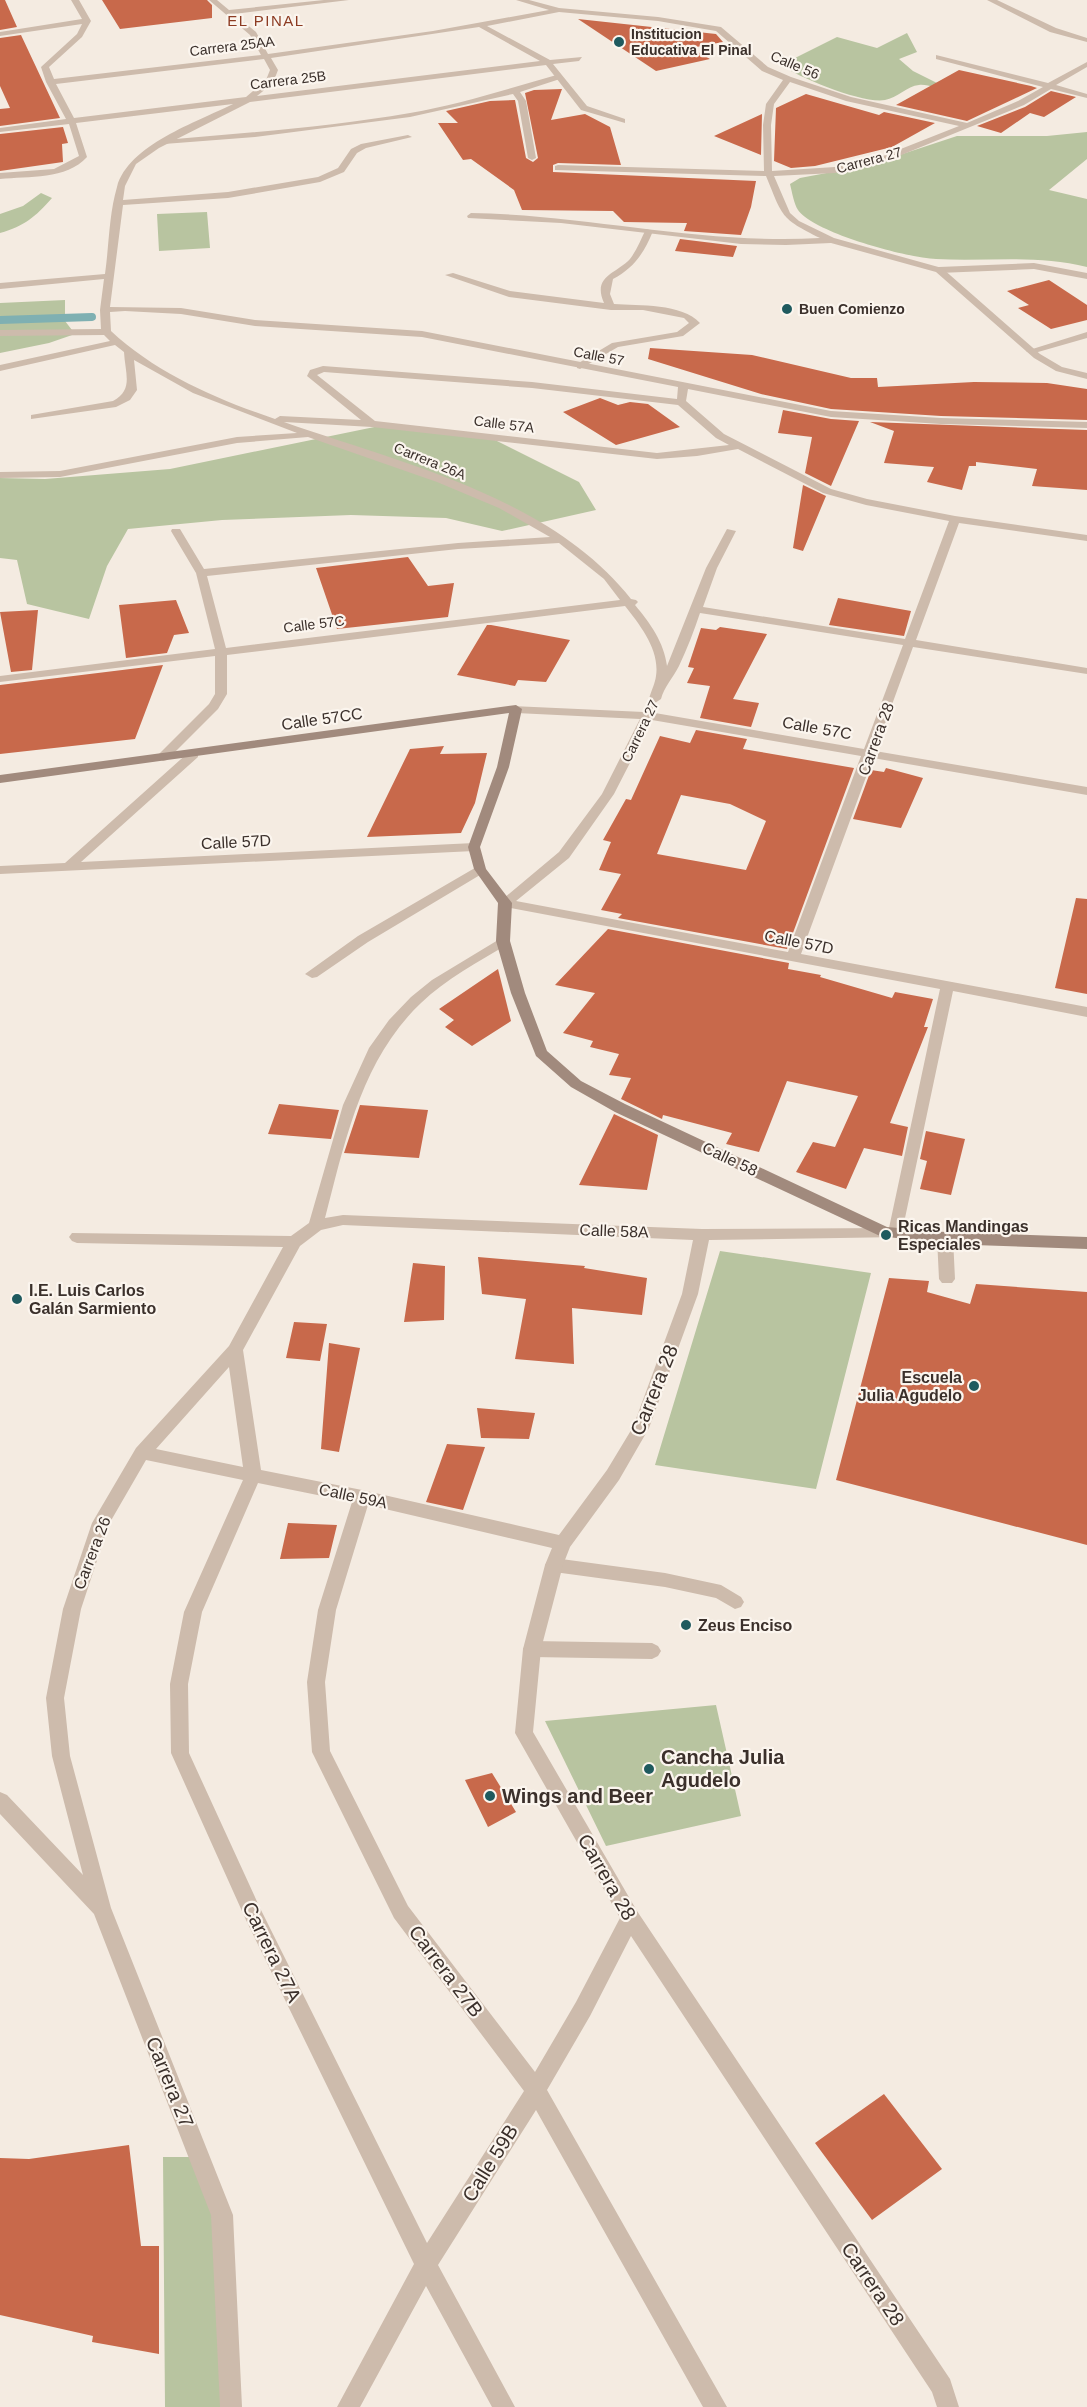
<svg xmlns="http://www.w3.org/2000/svg" width="1087" height="2407" viewBox="0 0 1087 2407" font-family="Arial,sans-serif">
<style>
.green{fill:#b8c4a0}
.lines{fill:none;stroke-linecap:round;stroke-linejoin:round}
.stream{stroke:#7fb0b2;stroke-width:8}
.building{fill:#c8694b;fill-rule:evenodd}
.lane{fill:#cdbbac;fill-rule:evenodd}
.street{fill:#cdbbac;fill-rule:evenodd}
.secondary{fill:#a18a7d;fill-rule:evenodd}
.poi-dot{fill:#1f5a5e;stroke:#fbf5ee;stroke-width:2}
.labels{text-anchor:middle;dominant-baseline:central;stroke-width:4.5;stroke-linejoin:round;paint-order:stroke}
.far-poi-label{font-size:14px;font-weight:bold;fill:#3b302b;stroke:#fbf5ee;text-anchor:start}
.far-street-label{font-size:14px;fill:#3b302b;stroke:#fbf5ee}
.far-neighbourhood-label{font-size:15px;letter-spacing:1.5px;fill:#8c3b22;stroke:#fbf5ee}
.street-label{font-size:16px;fill:#3b302b;stroke:#fbf5ee}
.poi-label{font-size:16px;font-weight:bold;fill:#3b302b;stroke:#fbf5ee;text-anchor:start}
.near-street-label{font-size:20px;fill:#3b302b;stroke:#fbf5ee}
.near-poi-label{font-size:20px;font-weight:bold;fill:#3b302b;stroke:#fbf5ee;text-anchor:start}
</style>
<rect width="100%" height="100%" fill="#f4ebe1"/>
<!-- green -->
<path class="green" d="M907,33l10,19 -18,7 14,12 28,14c-8,4 -14,-1 -22,0 -12,1 -22,13 -34,15 -22,4 -85,-22 -104,-35l56,-28 40,11z
M1087,132v27l-38,31 38,9v68c-51,-13 -100,-5 -151,-8 -28,-1 -122,-26 -138,-49 -4,-6 -6,-18 -8,-26l10,-6 69,-13 88,-29h90z
M41,193l11,5c-17,19 -27,28 -52,35v-19l23,-8z
M207,212l3,36 -51,3 -2,-37z
M65,300v21l10,13 -26,9 -49,10v-50z
M389,424l104,15 86,43 17,28 -94,21 -56,-13 -95,-3 -129,5 -94,9 -21,37 -18,53 -62,-15 -10,-44 -17,-2v-80l45,1 125,-10z
M720,1251l151,22 -55,216 -161,-24z
M716,1705l25,111 -135,30 -61,-125z
M163,2157h27l24,60 8,190h-57z"/>
<g class="lines">
<!-- stream -->
<path class="stream" d="M0,320l92,-3"/>
</g>
<!-- building -->
<path class="building" d="M0,0h5l12,27 -17,3z
M102,0h105l5,5v13l-92,11z
M578,19l138,15 7,8 -32,6 19,11 -54,12z
M21,35l39,83 -60,8v-17l10,-1 -10,-22v-48z
M959,70l72,16 6,2 -70,33 -71,-16z
M562,89l-11,31 34,-6 25,13 11,38 -63,-2 -5,2v7l203,9 -5,26 -10,28 -57,-4 3,-8 -63,-1 -11,-11 -91,-1 -8,-20 -43,-31 -8,1 -25,-37h20l-12,-12 44,-10 25,-1 11,58 7,4 5,-4 -13,-65 9,-3z
M1051,91l25,6 -32,20 -14,-4 -29,20 -24,-7 48,-19z
M806,94l73,21 5,-3 51,11 -43,24 -77,19 -24,2 -17,-7 2,-53z
M762,114l-1,41 -47,-19z
M63,127l5,16 -6,1 1,18 -63,9v-37z
M680,239l57,7 -4,11 -58,-6z
M1049,280l38,25v15l-36,9 -33,-21 11,-3 -22,-14z
M650,348l102,7 99,23h26l1,9 96,-5 73,1 40,6v31l-146,-4 -110,-7 -70,-15 -113,-35z
M600,398l18,7 12,-3 18,2 32,23 -64,18 -53,-33z
M783,410l48,9 28,2 -28,65 -26,-13 7,-36 -34,-4z
M870,422l217,8v60l-55,-4 5,-17 -61,-7v4h-7l-7,24 -35,-8 7,-15 -50,-4 10,-32z
M803,485l23,11 -23,55 -10,-3z
M408,557l20,29 26,-3 -6,34 -111,12 -21,-61z
M838,598l73,13 -7,25 -75,-11z
M176,600l13,33 -15,2 -7,18 -41,5 -7,-53z
M38,610l-6,60 -21,2 -11,-60z
M487,625h4l79,15 -24,42 -28,-2 -3,6 -58,-11z
M720,627l47,7 -34,65 26,4 -8,24 -51,-9 10,-32 -23,-3 7,-15 -6,-1 13,-39 15,2z
M163,665l-28,74 -135,15v-69z
M696,730l51,9 -4,10 111,19 -67,181 -169,-31 4,-4 -21,-4 20,-36 -22,-4 12,-28 -8,-2 23,-41 5,1 29,-64 30,7zM681,795l49,9 36,17 -20,49 -89,-16z
M444,746l-4,8 47,-1 -12,50 -14,30 -94,4 43,-88z
M886,768l37,10 -22,50 -48,-9 18,-49 13,2z
M1076,898l11,1v95l-32,-6z
M608,929l181,34 -1,6 33,6 -1,2 72,21 3,-6 38,7 -9,28h4l-38,96 18,4 -6,29 -38,-8 -18,41 -50,-17 17,-30 22,5 23,-51 -71,-15 -28,71 -33,-8 6,-11 -69,-18 -1,4 -41,-20 10,-21 -22,-3 10,-21 -29,-7 3,-6 -30,-8 32,-40 -40,-8z
M498,969l13,52 -39,25 -27,-19 9,-7 -15,-11z
M279,1104l60,6 -8,29 -63,-5z
M360,1105l68,5 -9,48 -75,-5z
M614,1114l44,21 -11,55 -68,-5z
M926,1131l39,8 -14,56 -31,-6 7,-28 -7,-2z
M478,1257l107,9 -1,2 63,10 -5,37 -70,-7 2,56 -59,-5 11,-60 -44,-5z
M413,1263l32,3 -1,54 -40,2z
M889,1278l40,3 -2,11 43,12 6,-20 111,8v253l-251,-65z
M294,1322l33,2 -7,37 -34,-3z
M329,1343l31,5 -21,104 -18,-3z
M477,1408l58,5 -6,26 -48,-1z
M447,1444l38,3 -22,63 -37,-8z
M288,1523l49,2 -8,33 -49,1z
M492,1773l24,39 -28,15 -23,-47z
M884,2094l58,75 -70,51 -57,-77z
M129,2145l12,101h18v108l-67,-12 1,-6 -93,-21v-157l29,1z"/>
<g class="lines">
<!-- lane -->
<path class="lane" d="M560,74l3,4 -43,14 6,9 10,57 -4,2 -4,-2 -10,-57 -5,-7 -103,23 -155,20 -91,7 -4,-2 4,-2c82,-7 165,-13 246,-27 51,-9 100,-25 150,-39z
M646,229l7,2c-9,22 -19,37 -40,48l-3,15 4,10c25,2 68,-1 86,19l-17,13 -65,11 -38,22 -3,-1v-4l35,-21 65,-11 12,-9 -5,-5 -41,-8h-32l-102,-13 -64,-22 8,-2 57,18 94,12c-12,-27 12,-29 26,-44 7,-9 11,-20 16,-30z
M1034,263l53,10v6l-53,-10 -95,4 -5,-3 5,-3z
M1087,332v6l-56,16 -5,-3z
M945,1232l8,6 2,41 -3,4h-10l-3,-4 -2,-41z
M554,1558l111,15 56,12 20,12 3,5 -3,5 -6,2 -19,-11 -51,-11 -111,-15 -6,-2 -3,-5 3,-5z
M532,1641l120,2 6,3 3,5 -3,5 -6,3 -120,-2 -6,-3 -3,-5 3,-5z"/>
<!-- street -->
<path class="street" d="M71,0h8l12,21 -9,16 -33,30 5,12 207,-24 -11,-20 -41,-35h8l12,10 95,-10h25l-115,14 22,18 12,22 165,-23 116,-21 -33,-10h13l30,8 99,9 63,10 47,40 23,10 60,20 116,26 51,-22 25,-14 -107,-28v-4l112,28 39,-21v5l-31,18 31,9v4l-36,-9 -27,16 -135,55 -54,13 -61,3 16,37 9,8 35,17 108,30 98,86 22,13 25,6v6l-31,-8 -22,-13 -98,-86 -105,-29 -45,2 -45,-1 -180,-21 -93,-5 -1,-2 4,-3c117,2 232,32 349,25 -40,-20 -37,-21 -54,-62l-211,-6v-4l3,-1 206,6 -1,-46 3,-21 17,-24 -21,-9 -46,-40 -58,-10 -99,-9 -72,14 63,34 32,-3 -3,4 -26,3 34,42 38,13v4l-44,-13 -35,-45 -296,37 -91,46 -23,16 -11,22 -2,14 105,-8 90,-15 20,-9 13,-19 10,-5 47,-9 4,2 -46,11 -9,5 -13,19 -24,10 -92,16 -105,7 -13,102 71,1 74,12 167,11 409,80 110,7 146,4v6l-146,-4 -110,-7 -143,-28 -2,12 38,33 107,55 36,10 88,17 132,19v6l-128,-18 -43,117 171,28v6l-174,-27 -38,104 212,36v8l-214,-37 -72,196 286,53v10l-134,-26 -52,246 -192,3 -11,54 -49,134 -30,52 -49,67 -7,18 -22,84 -8,83 104,179 313,468 9,28h-22l-5,-15 -301,-456 -41,80 -43,74 180,317h-24l-167,-297 -98,155 77,142h-23l-66,-121 -66,121h-23l77,-143 -168,-344 -75,-167 -1,-69 14,-72 59,-132 -97,-20 -37,64 -28,85 -17,89 6,58 41,152 122,307 9,192h-22l-9,-192 -117,-301 -94,-100v-22l7,3 76,80 -31,-119 -6,-58 17,-89 29,-86 44,-75 93,-102 54,-99 -206,-4 -5,-2 -3,-4 3,-4 219,3 18,-13 34,-118 26,-57 20,-28 22,-23 21,-17 71,-43 7,4 -2,3c-30,18 -62,35 -87,59 -60,57 -76,139 -96,215l18,-3 359,14 187,-1 51,-239 -435,-82 -7,-4 61,-51 43,-58 38,-75 -124,-6 -4,-1v-6l132,6 7,-6 6,4 -2,3 209,36 39,-104 -203,-32c-6,18 -13,36 -21,53 -6,12 -15,21 -18,33l-6,4 -6,-4c2,-8 6,-15 7,-23 4,-26 -16,-51 -31,-70l-398,49v39l-9,15 -51,51 -4,1 -6,-4 2,-3 50,-50 6,-10v-38l-215,26v-6l215,-27 -19,-76 -25,-42 1,-2h8l24,40 254,-26 92,-6 -51,-29 -62,-26 -129,-45 -71,6 -177,34 -60,1v-6l60,-1 177,-34 60,-4 -104,-40 -59,-33 3,30 -7,10 -14,7 -85,12v-4l82,-14c21,-11 12,-28 11,-49l-9,-7 -115,26v-6l110,-24 -6,-6 -104,1v-6l101,-1 -1,-19 4,-31 -104,10v-6l105,-9c4,-28 4,-60 12,-87 11,-42 80,-65 116,-83l-157,19 11,34c-21,23 -58,19 -87,22v-6l54,-4 25,-13 -10,-32 -69,8v-4l66,-9 -20,-37 -5,-15 36,-33 5,-10 -82,12v-4l82,-13zM479,27l61,34 -283,35 16,-13 5,-13 -7,-12zM264,59l6,11 -4,10 -20,17 -172,21 -18,-34zM790,82l56,19 113,25 -76,30 -48,11 -63,4 -1,-46 3,-21zM125,311l56,3 74,12 167,11 256,50 -1,12 -145,-17 -209,-16 -13,4 -3,6 54,44 -81,-4 -5,3c-59,-20 -119,-46 -164,-88l-1,-19zM324,372l208,16 146,17 38,33 13,7 -72,8 -282,-32 -58,-46zM284,422l88,5 285,32 40,-3 41,-7 85,44 43,12 83,16 -44,118 -202,-32 14,-39 19,-37 -9,-2 -21,39 -39,98c-3,-24 -17,-43 -32,-61l3,-3 -2,-2 -5,-1c-80,-102 -230,-136 -347,-177zM559,543l45,36 16,21 -394,48 -19,-72 251,-27zM652,720l209,36 -73,196 -272,-51 53,-43 45,-64zM343,1225l350,15 -11,54 -49,133 -26,43 -48,65 -197,-45 -101,-20 -18,-120 57,-104 21,-16zM229,1367l14,100 -87,-18zM258,1483l94,19 -34,108 -11,72 5,70 82,166 130,173 -97,152 -167,-335 -71,-155 -1,-69 14,-72zM368,1505l184,43 -7,17 -22,84 -8,84 105,185 -44,84 -41,70 -127,-166 -78,-155 -5,-69 11,-72z
M987,0h10l59,28 31,10v4l-37,-10z
M194,750l4,1v6l-117,105 393,-19 6,4 -6,4 -474,23v-8l65,-3 125,-112z
M480,865l6,4 -1,3 -117,70 -51,35 -5,1 -7,-4 53,-38z"/>
<!-- secondary -->
<path class="secondary" d="M516,705l6,4 -13,58 -29,80 6,22 26,34 -2,38 15,52 22,58 34,30 44,23 262,123 58,5 142,5v12l-142,-5 -65,-8 -265,-124 -44,-25 -35,-31 -25,-63 -15,-52 2,-38 -24,-34 -6,-22 29,-80 12,-54 -509,70v-8z"/>
</g>
<!-- markers -->
<g class="poi-dot">
<circle cx="619" cy="42" r="6"/>
<circle cx="787" cy="309" r="6"/>
<circle cx="886" cy="1235" r="6"/>
<circle cx="17" cy="1299" r="6"/>
<circle cx="974" cy="1386" r="6"/>
<circle cx="686" cy="1625" r="6"/>
<circle cx="649" cy="1769" r="6"/>
<circle cx="490" cy="1796" r="6"/>
</g>
<g class="labels">
<!-- far-poi labels -->
<g class="far-poi-label">
<text x="631" y="34">Institucion<tspan x="631" dy="16">Educativa El Pinal</tspan></text>
<text x="799" y="309">Buen Comienzo</text>
</g>
<!-- far-street labels -->
<g class="far-street-label">
<text transform="translate(232 46) rotate(-7)">Carrera 25AA</text>
<text transform="translate(795 65) rotate(23)">Calle 56</text>
<text transform="translate(288 80) rotate(-7)">Carrera 25B</text>
<text transform="translate(869 160) rotate(-15)">Carrera 27</text>
<text transform="translate(599 356) rotate(11)">Calle 57</text>
<text transform="translate(504 424) rotate(7)">Calle 57A</text>
<text transform="translate(430 461) rotate(22)">Carrera 26A</text>
<text transform="translate(314 624) rotate(-7)">Calle 57C</text>
<text transform="translate(640 731) rotate(-64)">Carrera 27</text>
</g>
<!-- far-neighbourhood labels -->
<g class="far-neighbourhood-label">
<text x="266" y="20">EL PINAL</text>
</g>
<!-- street labels -->
<g class="street-label">
<text transform="translate(322 719) rotate(-8)">Calle 57CC</text>
<text transform="translate(817 728) rotate(10)">Calle 57C</text>
<text transform="translate(876 739) rotate(-70)">Carrera 28</text>
<text transform="translate(236 842) rotate(-3)">Calle 57D</text>
<text transform="translate(799 942) rotate(11)">Calle 57D</text>
<text transform="translate(730 1159) rotate(25)">Calle 58</text>
<text transform="translate(614 1231) rotate(2)">Calle 58A</text>
<text transform="translate(353 1496) rotate(12)">Calle 59A</text>
<text transform="translate(92 1553) rotate(-69)">Carrera 26</text>
</g>
<!-- poi labels -->
<g class="poi-label">
<text x="898" y="1226">Ricas Mandingas<tspan x="898" dy="18">Especiales</tspan></text>
<text x="29" y="1290">I.E. Luis Carlos<tspan x="29" dy="18">Galán Sarmiento</tspan></text>
<text x="962" y="1377" text-anchor="end">Escuela<tspan x="962" dy="18">Julia Agudelo</tspan></text>
<text x="698" y="1625">Zeus Enciso</text>
</g>
<!-- near-street labels -->
<g class="near-street-label">
<text transform="translate(654 1390) rotate(-68)">Carrera 28</text>
<text transform="translate(607 1877) rotate(60)">Carrera 28</text>
<text transform="translate(272 1952) rotate(64)">Carrera 27A</text>
<text transform="translate(446 1971) rotate(53)">Carrera 27B</text>
<text transform="translate(170 2082) rotate(68)">Carrera 27</text>
<text transform="translate(490 2163) rotate(-58)">Calle 59B</text>
<text transform="translate(873 2284) rotate(56)">Carrera 28</text>
</g>
<!-- near-poi labels -->
<g class="near-poi-label">
<text x="661" y="1757">Cancha Julia<tspan x="661" dy="23">Agudelo</tspan></text>
<text x="502" y="1796">Wings and Beer</text>
</g>
</g>
</svg>
